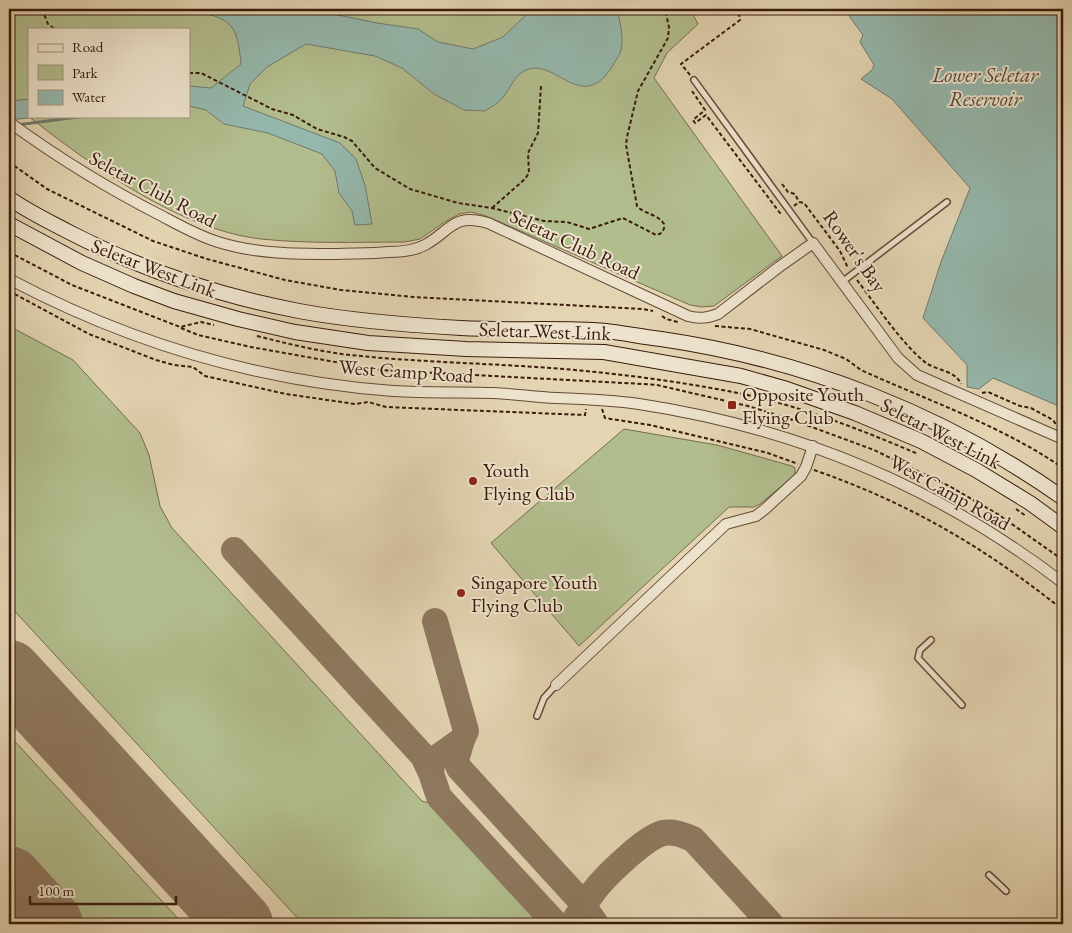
<svg xmlns="http://www.w3.org/2000/svg" width="1072" height="933" viewBox="0 0 1072 933" font-family="'EB Garamond',serif">
<style>
.green{fill:#b2bd8d;stroke:#766c4c;fill-rule:evenodd}
.water{fill:#95b8ad;stroke:#71796d}
.lines{fill:none;stroke-linecap:round;stroke-linejoin:round}
.stream{stroke:#71796d;stroke-width:3}
.taxiway{stroke:#8e785f;stroke-width:26}
.runway{stroke:#8e785f;stroke-width:66}
.service-casing{stroke:#644936;stroke-width:8}
.minor-casing{stroke:#644936;stroke-width:12}
.secondary-casing{stroke:#3a1b0c;stroke-width:16}
.path{stroke:#3a1b0c;stroke-width:2;stroke-dasharray:4 2.5;stroke-linecap:butt}
.service{stroke:#ede3cd;stroke-width:5}
.minor{stroke:#ede3cd;stroke-width:10}
.secondary{stroke:#ede3cd;stroke-width:14}
.poi-dot{fill:#8f2418;stroke:#ede3cd;stroke-width:2}
.labels{text-anchor:middle;dominant-baseline:central;stroke-width:4;stroke-linejoin:round;paint-order:stroke}
.street-label{font-size:20px;fill:#3a1b0c;stroke:#ede3cd}
.poi-label{font-size:20px;fill:#3a1b0c;stroke:#ede3cd;text-anchor:start}
.water-label{font-size:21px;font-style:italic;fill:#554a3c;stroke:#ede3cd}
</style>
<rect width="100%" height="100%" fill="#e3d4b2"/>
<filter id="stains"><feTurbulence type="fractalNoise" baseFrequency=".004" numOctaves="4"/><feColorMatrix values="0 0 0 0 .2 0 0 0 0 .09 0 0 0 0 .02 0 0 0 .5 -.17"/></filter>
<radialGradient id="worn" r=".72"><stop offset=".6" stop-color="#630" stop-opacity="0"/><stop offset="1" stop-color="#630" stop-opacity=".3"/></radialGradient>
<!-- green -->
<path class="green" d="M9,9h681l8,15 -31,29 -13,25 128,178 -68,50 -12,1 -12,-2 -204,-89 -15,-4 -12,2 -13,7 -26,18 -15,3c-47,0 -96,2 -144,-3 -88,-10 -184,-84 -252,-138zM29,29h160v87h-160z
M9,326l64,34 67,73 9,22 11,51 12,22 250,273 14,4 104,112 3,7h-240l-294,-319z
M624,429l93,16 75,21 3,2v7l-35,29 -6,3h-25l-150,139 -88,-103z
M9,735l174,189h-174z"/>
<!-- water -->
<path class="water" d="M190,9h119l68,14 41,6 20,13 35,7 30,-12 22,-21 3,-7h88c4,8 8,32 5,41 -1,4 -3,7 -5,10 -33,61 -60,-6 -92,11 -11,6 -13,17 -21,26 -4,6 -12,10 -18,14l-21,-1 -30,-16 -32,-26 -27,-12 -69,-12 -39,23 -17,17 -7,22 97,37 16,16 9,26 7,39 -17,1 -3,-14 -13,-18 -4,-22 -13,-17 -54,-21 -44,-9 -18,-14 -17,-4v-20l22,2 30,-24c-4,-44 -11,-44 -51,-55z
M844,9h219v418l-2,-1v-19l-68,-29 -14,11 -12,-2v-22l-44,-47 18,-56 29,-74 -78,-89 -31,-20 11,-9 2,-5 -14,-23 3,-7z
M29,99v17h18l-38,4v-19z"/>
<g class="lines">
<!-- stream -->
<path class="stream" d="M17,125l68,-9"/>
<!-- taxiway -->
<path class="taxiway" d="M234,550l189,206 8,17
M435,621l31,110 -4,9 -27,19 -3,6 -1,8 8,24 117,127
M462,740l-6,20 3,8 119,130 18,26
M572,924c8,-12 16,-26 26,-38 12,-14 48,-49 65,-53 11,-2 20,2 30,6l78,85"/>
<!-- runway -->
<path class="runway" d="M9,673l231,251
M9,879l41,45"/>
<!-- service casing -->
<g class="service-casing">
<path id="service" d="M694,80l119,163
M842,282l105,-80
M931,640l-11,10 -2,8 44,47
M537,716l7,-18 12,-13
M989,875l17,16"/>
</g>
<!-- minor casing -->
<g class="minor-casing">
<path id="minor" d="M9,122c48,35 98,66 151,93 19,10 38,21 58,27 38,12 78,12 117,12 17,-1 35,0 53,-2 11,0 26,-1 37,-7 27,-15 27,-32 63,-22l200,93c12,3 19,2 30,-2l61,-47 34,-24 85,115 19,17 146,64
M9,279c119,63 249,102 384,112 34,2 68,1 101,2 21,1 41,4 62,5 28,1 56,2 83,6 158,24 298,82 424,179
M556,685l170,-161 30,-8 9,-7 36,-33 5,-9 7,-21"/>
</g>
<!-- secondary casing -->
<g class="secondary-casing">
<path id="secondary" d="M9,198c18,13 39,23 58,33 73,38 152,65 232,80 53,10 108,14 162,17 48,3 97,-1 145,3 18,2 37,6 55,8 144,21 283,75 402,159
M9,224l73,39 52,23 40,15 64,18 57,13 73,11 98,6 138,3 137,24 46,13 68,24 66,28 55,29 54,33 33,24"/>
</g>
<!-- path -->
<path class="path" d="M42,9l6,15 7,5
M189,73h12l71,36 21,6 24,14 27,8 8,4 23,27 35,21 48,14 34,5 52,13 23,1 22,7 34,-11 33,17c6,-1 9,-5 8,-11 -6,-10 -20,-10 -27,-18l-11,-61 1,-8 11,-46 30,-53 1,-11 -4,-18
M690,75l-9,-11 59,-44c0,-7 -4,-8 -10,-11
M692,91l13,19 -12,10 2,3 11,-8 74,98 2,1
M9,162l38,27 106,52 54,18 78,21 56,10 72,7 230,12 10,2
M782,184l6,8 7,2 4,8
M794,206l5,-4 5,1 36,48 8,17
M492,208l33,-29 4,-6 -1,-20 10,-20 3,-47
M9,252l63,33 108,42 21,-5 13,3
M857,280c20,26 44,63 69,83 10,7 30,8 35,21
M9,291l80,43 67,26 18,5 19,2 12,9 81,18 69,10 13,-2 18,5 199,8 1,-6
M662,316l4,3 12,3
M715,326l35,3 74,21 22,9 15,11c68,31 141,56 202,98
M181,328l17,7 53,12 129,23 263,14 14,1 91,21 42,13 84,31 77,37 48,28 64,45
M257,336c28,7 56,14 85,18 77,9 156,9 233,16 56,5 113,13 168,24 60,13 119,36 175,60
M982,393l6,-1 32,14 11,2 22,12 4,6
M602,409l3,9 45,7 118,28 30,11
M814,470c95,33 170,77 249,140
M1016,509l10,7"/>
<!-- service -->
<use href="#service" class="service"/>
<!-- minor -->
<use href="#minor" class="minor"/>
<!-- secondary -->
<use href="#secondary" class="secondary"/>
</g>
<!-- markers -->
<g class="poi-dot">
<rect x="727" y="400" width="10" height="10" rx="2.5"/>
<circle cx="473" cy="481" r="5"/>
<circle cx="461" cy="593" r="5"/>
</g>
<g class="labels">
<!-- street labels -->
<g class="street-label">
<text transform="translate(153 189) rotate(28)">Seletar Club Road</text>
<text transform="translate(575 244) rotate(25)">Seletar Club Road</text>
<text transform="translate(855 251) rotate(55)">Rower's Bay</text>
<text transform="translate(154 268) rotate(21)">Seletar West Link</text>
<text transform="translate(545 331) rotate(2)">Seletar West Link</text>
<text transform="translate(406 371) rotate(4)">West Camp Road</text>
<text transform="translate(941 433) rotate(27)">Seletar West Link</text>
<text transform="translate(950 492) rotate(29)">West Camp Road</text>
</g>
<!-- poi labels -->
<g class="poi-label">
<text x="742" y="394">Opposite Youth<tspan x="742" dy="23">Flying Club</tspan></text>
<text x="483" y="470">Youth<tspan x="483" dy="23">Flying Club</tspan></text>
<text x="471" y="582">Singapore Youth<tspan x="471" dy="23">Flying Club</tspan></text>
</g>
<!-- water labels -->
<g class="water-label">
<text x="985" y="74">Lower Seletar<tspan x="985" dy="24">Reservoir</tspan></text>
</g>
</g>
<!-- margin -->
<rect width="1072" height="933" fill="none" stroke="#e3d4b2" stroke-width="30"/>
<rect x="10" y="10" width="1052" height="913" fill="none" stroke="#3a1b0c" stroke-width="2.5"/>
<rect x="15" y="15" width="1042" height="903" fill="none" stroke="#3a1b0c"/>
<!-- legend -->
<rect x="28" y="28" width="162" height="90" fill="#ede3cd" stroke="#a59380"/>
<rect x="38" y="44" width="25" height="8" fill="#ede3cd" stroke="#a59380"/>
<text x="72" y="52" font-size="15" fill="#3a1b0c">Road</text>
<rect x="38" y="65" width="25" height="15" fill="#b2bd8d" stroke="#a59380"/>
<text x="72" y="78" font-size="15" fill="#3a1b0c">Park</text>
<rect x="38" y="90" width="25" height="15" fill="#95b8ad" stroke="#a59380"/>
<text x="72" y="102" font-size="15" fill="#3a1b0c">Water</text>
<!-- scale -->
<path d="M30 896v8h146v-8" fill="none" stroke="#3a1b0c" stroke-width="2.5"/>
<text x="38" y="896" font-size="15" fill="#3a1b0c" stroke="#ede3cd" stroke-width="4" paint-order="stroke">100 m</text>
<rect width="100%" height="100%" filter="url(#stains)"/>
<rect width="100%" height="100%" fill="url(#worn)"/>
</svg>
